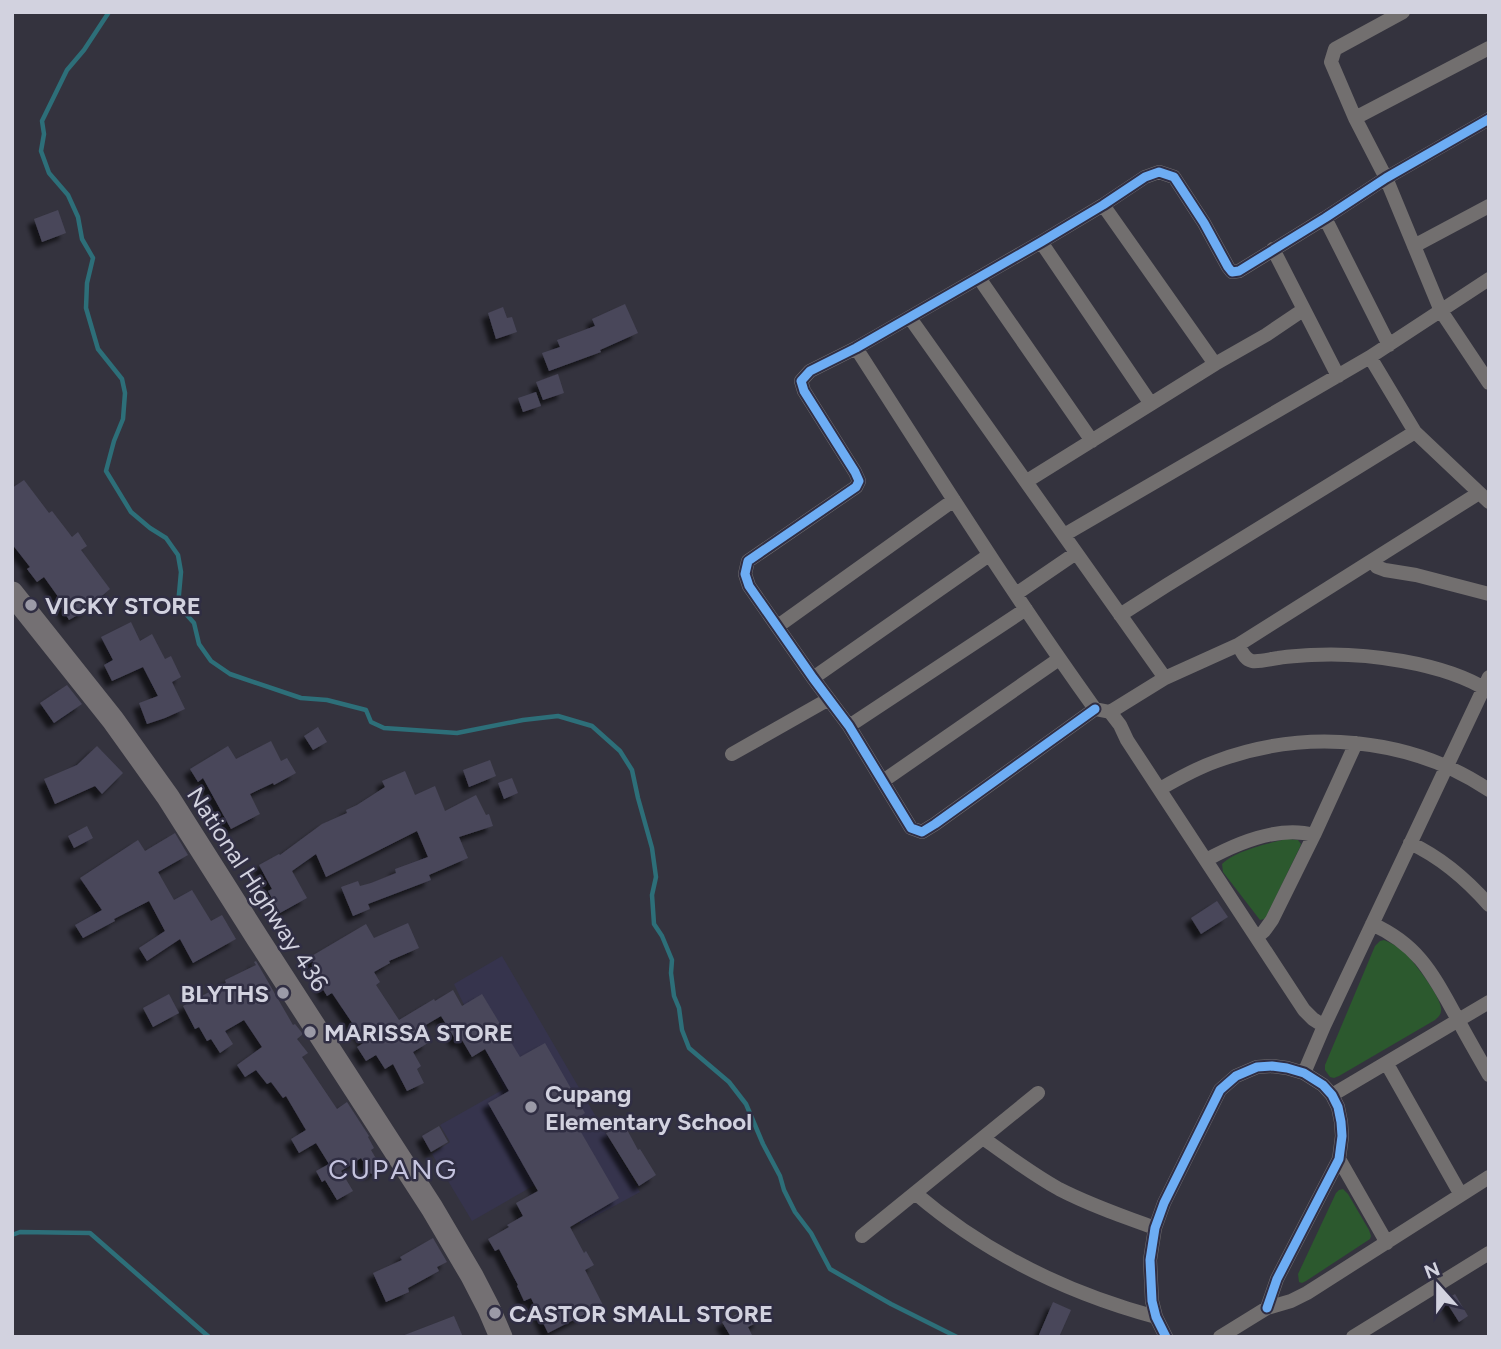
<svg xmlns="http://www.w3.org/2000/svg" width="1501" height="1349" viewBox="0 0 1501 1349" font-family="Figtree,sans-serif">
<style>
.built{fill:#36344d}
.green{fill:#2c592e}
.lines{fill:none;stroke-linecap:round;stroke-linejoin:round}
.stream{stroke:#2d6f79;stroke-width:4.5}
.building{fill:#49475a;filter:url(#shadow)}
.street{stroke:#726f6f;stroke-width:14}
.primary{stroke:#747073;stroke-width:23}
.cycleway-casing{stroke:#302e43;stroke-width:13}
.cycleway{stroke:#6dadf4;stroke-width:9}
.poi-dot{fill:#9b9aa7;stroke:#302e43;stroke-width:2.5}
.labels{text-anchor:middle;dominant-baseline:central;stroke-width:5;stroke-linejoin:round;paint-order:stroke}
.poi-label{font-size:24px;font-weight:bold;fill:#d2d2df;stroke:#302e43;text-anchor:start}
.street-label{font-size:24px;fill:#d2d2df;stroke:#302e43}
.quarter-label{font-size:28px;letter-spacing:2px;fill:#c4c3de;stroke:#302e43}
</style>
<defs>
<filter id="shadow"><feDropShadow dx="-6" dy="6" stdDeviation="2" flood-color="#0009"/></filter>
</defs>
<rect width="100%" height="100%" fill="#34333e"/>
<!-- built -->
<path class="built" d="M502,956l138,236 -59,32 -27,-50 -82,47 -40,-67 18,-12 -10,-17 64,-36 -50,-105z"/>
<!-- green -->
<path class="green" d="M1287,839l11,1 3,4 -1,3 -34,70 -2,2 -4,1 -37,-48 -1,-8c13,-13 47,-21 65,-25z
M1384,940c7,3 13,6 19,11 9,8 41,49 38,60 0,4 -3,6 -6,9l-96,56 -5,2 -4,-1 -5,-7v-5l50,-119 5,-5z
M1343,1189l5,5 21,36 2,6 -1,3 -64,42 -4,2 -3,-1 -1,-8 38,-81 3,-3z"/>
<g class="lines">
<!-- stream -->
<path class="stream" d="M109,12l-25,38 -17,20 -25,51 2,13 -3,17 8,22 19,22 10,22 4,22 11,19 -6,25 -1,25 12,41 24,30 3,14 -2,26 -9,22 -8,30 25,41 19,16 16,10 12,17 3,17 -3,33 16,18 5,21 12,17 19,13 71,24 26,2 39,10 5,12 13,6 73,5 66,-13 35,-4 34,10 28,25 12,19 6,28 14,50 4,29 -4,18 2,29 8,12 10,24 -1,13 3,23 5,12 3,22 7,18 40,34 17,22 17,40 17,32 4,14 11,22 16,21 19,36 61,35 66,33
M12,1235l8,-3 70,1 119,104"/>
</g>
<!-- building -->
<path class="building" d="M58,210l8,23 -24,9 -8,-23z
M625,304l13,29 -38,17 1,2 -52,19 -7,-18 18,-6 -3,-7 38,-14 -3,-7z
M503,307l4,11 5,-1 5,15 -21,7 -8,-26z
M558,374l6,19 -21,7 -7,-18z
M536,392l5,14 -18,6 -5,-14z
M24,480l25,33 3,-2 20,26 6,-5 9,14 -6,4 29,39 -27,23 -14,8 -8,-14 3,-1 -20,-28 -7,5 -10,-13 3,-2 -18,-23v-56z
M131,622l9,19 12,-7 13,25 6,-3 10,21 -9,5 13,27 -20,9 -18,6 -8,-21 19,-7 -15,-29 -31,14 -8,-16 9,-5 -12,-23z
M67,685l15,19 -28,19 -14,-20z
M318,727l9,15 -14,8 -9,-14z
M271,741l10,20 6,-3 9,15 -22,12 -1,-2 -23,11 10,20 -29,15 -28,-51 -5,4 -8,-13 38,-23 8,13z
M97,746l26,27 -21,21 -7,-8 -40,18 -11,-25 33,-14z
M490,760l6,16 -27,11 -6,-17z
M405,771l10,24 20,-9 10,25 31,-16 10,20 3,-1 4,12 -34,11 9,21 -39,17 2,5 -63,24 2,5 -17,7 -12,-29 17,-6 2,5 11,-3 25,-10 -1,-4 33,-12 -11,-26 -91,46 -10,-23 -24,17 15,27 -27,15 -12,-22 4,-2 -13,-24 20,-11 1,1 42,-31 25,-11 -1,-3 11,-5 28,-18 -3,-6z
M512,778l6,15 -14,6 -6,-16z
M87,826l6,12 -19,10 -6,-12z
M175,833l13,22 -30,17 16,28 18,-10 19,31 11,-6 14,24 -43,24 -13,-24 -33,22 -8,-13 26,-17 -16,-30 -35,18 1,2 -32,17 -8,-13 27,-15 -22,-32 58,-38 7,11z
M1217,901l11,16 -27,17 -10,-16z
M408,923l11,25 -30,13 1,2 -16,9 6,10 -4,3 23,35 35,-21 1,2 18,-11 9,16 20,-12 38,63 25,-14 40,70 -11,7 45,78 -49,29 14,26 2,-2 8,14 -9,5 18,35 -55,28 -17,-35 -7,3 -7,-15 1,-1 -19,-36 -4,2 -7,-12 21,-12 -2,-2 16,-9 -7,-13 22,-12 -50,-88 21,-12 -24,-42 -13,8 -10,-17 -5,2 -16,-26 -22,13 9,14 -15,9 8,14 -4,3 7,14 -17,8 -14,-27 -8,5 -9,-14 -10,6 -9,-14 8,-5 -33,-49 -5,3 -9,-15 5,-3 -13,-21 56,-33 8,14z
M256,961l37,64 2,-1 8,10 -6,5 11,14 -6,4 35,52 10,-7 22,34 -1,1 6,11 -3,2 10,17 -10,7 -10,-16 -20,13 12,20 -16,9 -12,-20 -3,2 -6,-11 13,-7 -13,-21 -17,10 -8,-14 15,-9 -20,-34 -3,2 -12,-16 -4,2 -11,-14 -11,7 -8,-12 25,-18 -18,-27 -19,11 8,13 -13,9 -9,-14 -4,2 -8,-14 -4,2 -12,-23 43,-23 -1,-3 31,-15 -2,-3z
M169,994l10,19 -26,14 -10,-19z
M624,1124l14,26 2,-1 16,26 -17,11 -33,-53z
M439,1126l9,16 -17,10 -9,-16z
M433,1238l14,24 -10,5 2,4 -31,17 1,4 -23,10 -13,-29 29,-13 -2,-3z
M1455,1294l13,22 -9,6 -14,-22z
M1053,1302l18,8 -12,27h-21z
M752,1306l8,15 -12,6 5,10h-22l-9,-15z
M454,1316l9,21h-61v-1z"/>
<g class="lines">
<!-- street -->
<path class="street" d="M1489,48l-134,70 31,60 55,133 48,72
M1355,118l-24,-56 4,-13 68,-37
M1103,205l112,159
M1325,218l64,127
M1041,242l110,162
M1414,246l75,-40
M1273,249l65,127
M979,278l113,163
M910,318l255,360
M856,348c78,121 155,244 239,361l15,3 10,13 7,15 177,270 9,9 11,7
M1370,357l45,75 74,70
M1027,481l188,-117 51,-29 37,-25
M1064,535l306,-178 119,-78
M1373,561l4,6 8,3 31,5 73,19
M1016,594l60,-41
M1120,615l47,-30 248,-153
M778,626l176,-126
M1238,645c4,6 6,14 14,16 8,1 18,-2 26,-3 11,-2 22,-2 33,-3 52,-3 132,7 178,36
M813,678l176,-123
M1095,709l-160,115 -13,8 -11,-4 -62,-102 -36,-48 -64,-92 -4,-12 3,-13 108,-74 3,-6 -4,-9 -51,-81 -3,-10 9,-10 46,-23 185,-106 62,-37 42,-28 14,-5 15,5 30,46 24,44 4,5 7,-1 86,-53 61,-40 103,-59
M1110,712l55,-34 73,-33 241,-152
M849,726l177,-117
M732,754l97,-55
M883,781l176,-122
M1160,789c19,-11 37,-21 57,-28 89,-33 193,-24 272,29
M1410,843c30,14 57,37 79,62
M1206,860c31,-17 73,-35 108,-25
M1372,924c47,21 61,51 85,94 10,19 21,38 32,57
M1257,937l7,-6 8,-11 42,-85 42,-92
M1387,1064l74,131
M1304,1073l20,-47 165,-349
M1332,1095l157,-93
M983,1138c25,18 49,36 76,51 31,16 63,27 96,39
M1339,1159l48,84
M915,1193c70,60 152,100 241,124
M862,1236l176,-143
M1166,1337l-10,-20 -4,-16 -2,-41 5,-32 9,-25 56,-113 16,-14 21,-9 15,-1 15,2 17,5 19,12 9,10 6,12 3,15 1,14 -3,23 -62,120 -10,29
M1220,1337l47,-29 24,-7 16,-8 182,-116
M1353,1337l136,-84"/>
<!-- primary -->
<path class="primary" d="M12,593l101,127 55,77 90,142 174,269 40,68 17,33 12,28"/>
<!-- cycleway casing -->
<g class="cycleway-casing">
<path id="cycleway" d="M1095,709l-160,115 -13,8 -11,-4 -62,-102 -36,-48 -64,-92 -4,-12 3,-13 108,-74 3,-6 -4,-9 -51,-81 -3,-10 9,-10 46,-23 185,-106 62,-37 42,-28 14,-5 15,5 30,46 24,44 4,5 7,-1 86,-53 61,-40 103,-59
M1166,1337l-10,-20 -4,-16 -2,-41 5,-32 9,-25 56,-113 16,-14 21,-9 15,-1 15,2 17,5 19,12 9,10 6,12 3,15 1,14 -3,23 -62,120 -10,29"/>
</g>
<!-- cycleway -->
<use href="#cycleway" class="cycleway"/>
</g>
<!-- markers -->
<g class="poi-dot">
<circle cx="31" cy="605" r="7"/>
<circle cx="283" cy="993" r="7"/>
<circle cx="310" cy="1032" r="7"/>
<circle cx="531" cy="1107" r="7"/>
<circle cx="495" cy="1313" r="7"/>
</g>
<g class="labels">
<!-- poi labels -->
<g class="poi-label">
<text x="45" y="605">VICKY STORE</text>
<text x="269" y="993" text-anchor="end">BLYTHS</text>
<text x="324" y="1032">MARISSA STORE</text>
<text x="545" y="1093">Cupang<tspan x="545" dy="28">Elementary School</tspan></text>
<text x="509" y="1313">CASTOR SMALL STORE</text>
</g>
<!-- street labels -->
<g class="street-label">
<text transform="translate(258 889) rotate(57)">National Highway 436</text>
</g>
<!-- quarter labels -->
<g class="quarter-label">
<text x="393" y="1169">CUPANG</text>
</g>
</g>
<!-- border -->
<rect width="1501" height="1349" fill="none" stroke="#d2d2df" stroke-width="28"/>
<!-- north arrow -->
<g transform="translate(1438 1286) rotate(339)" stroke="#302e43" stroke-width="5" paint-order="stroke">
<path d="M0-5L12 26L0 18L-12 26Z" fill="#d2d2df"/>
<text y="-10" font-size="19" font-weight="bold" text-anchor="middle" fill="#d2d2df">N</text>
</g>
</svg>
